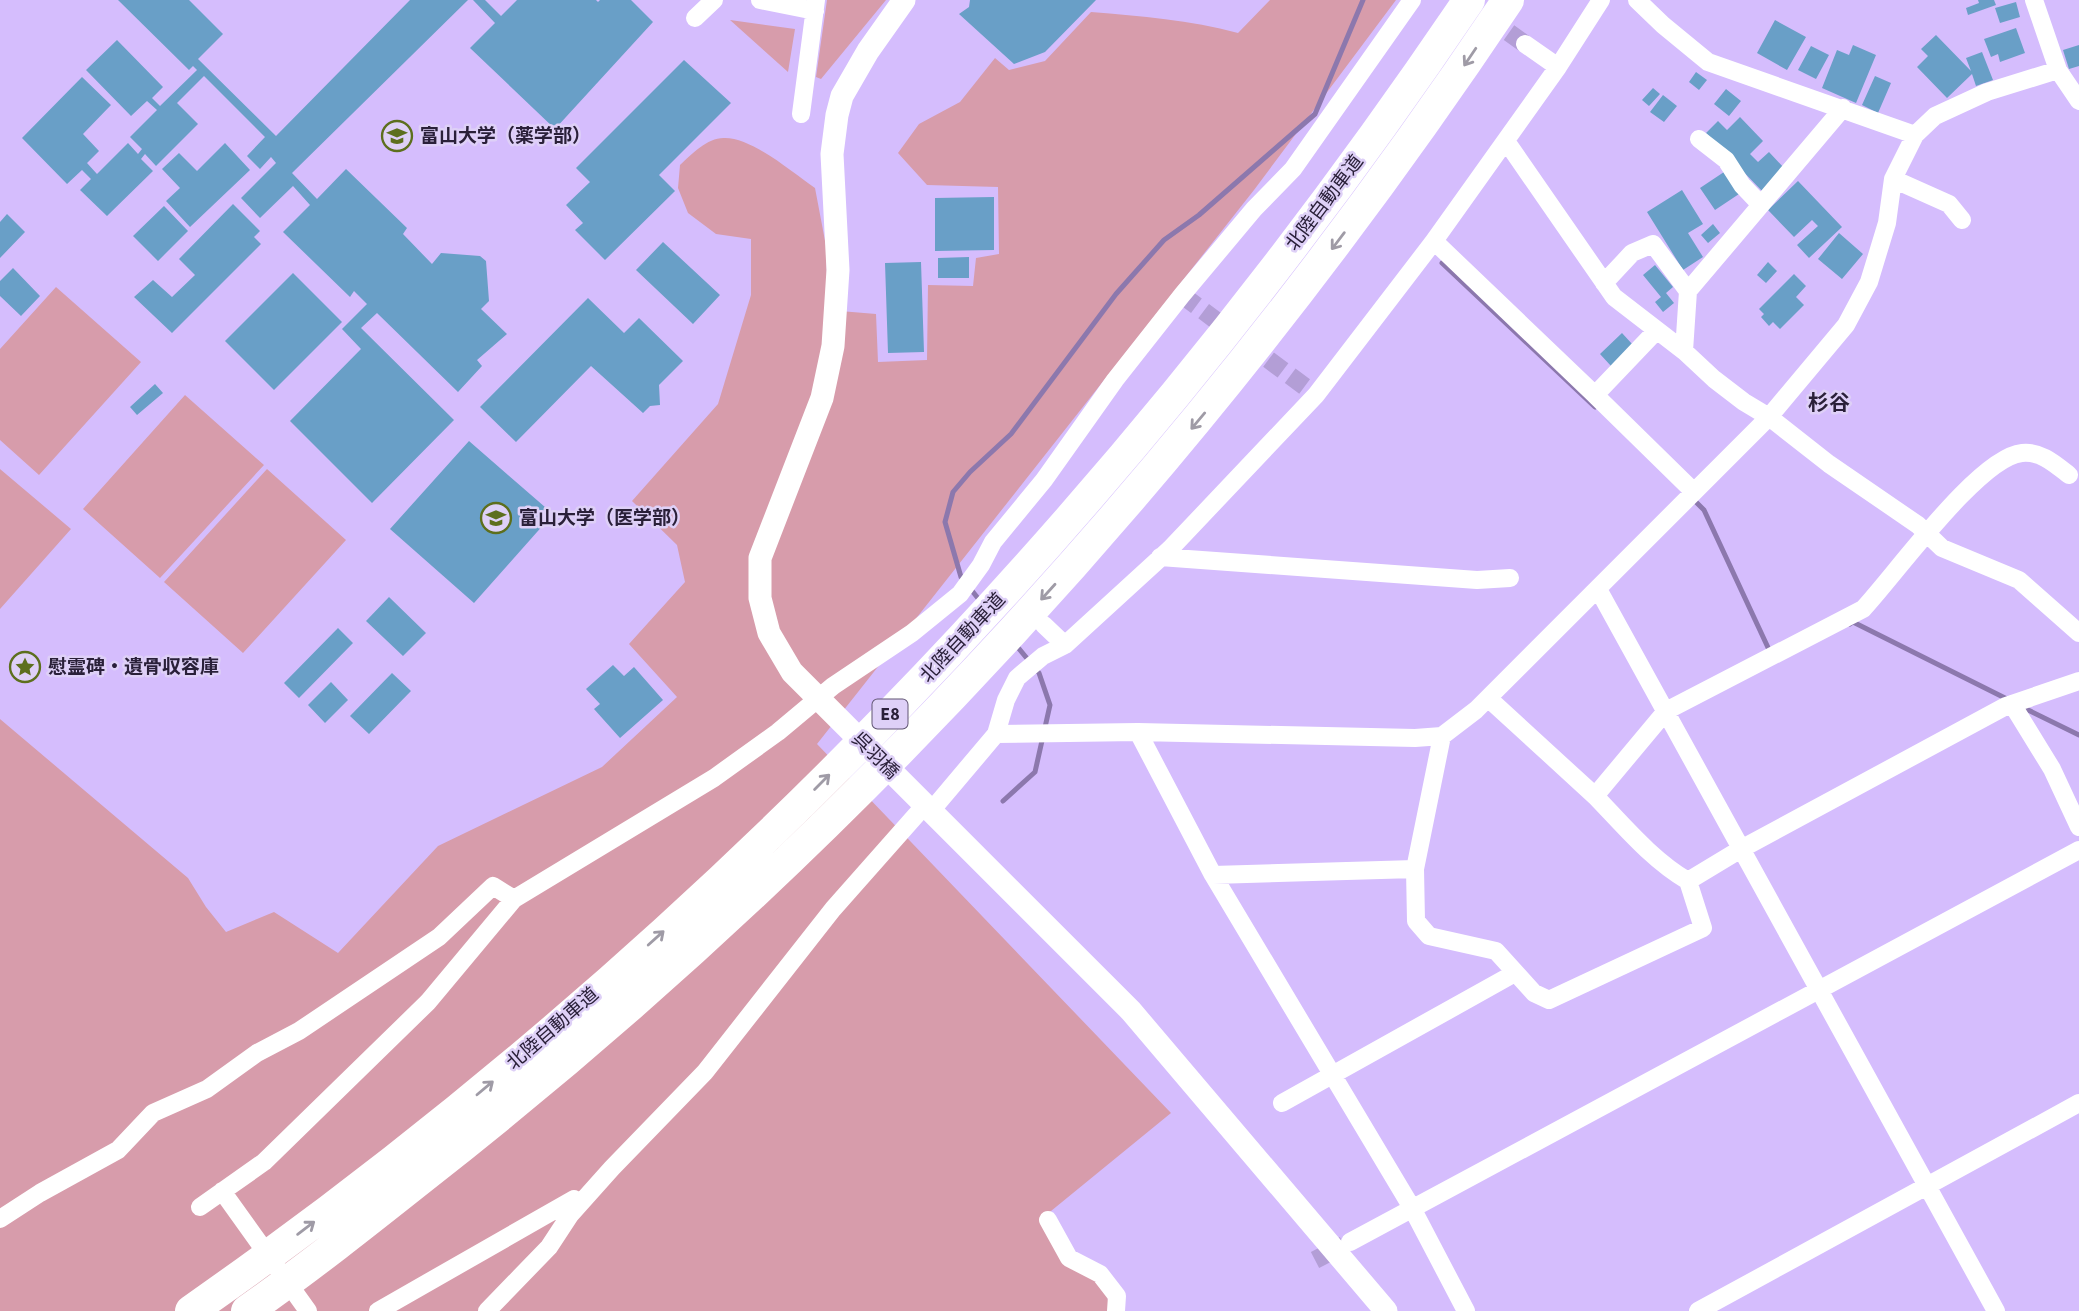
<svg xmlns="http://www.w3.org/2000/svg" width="2079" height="1311" viewBox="0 0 2079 1311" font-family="'Source Sans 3','Noto Sans JP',sans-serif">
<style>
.green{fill:#d79cab}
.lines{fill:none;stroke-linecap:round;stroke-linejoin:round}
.stream{stroke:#8c78ad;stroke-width:5}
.building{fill:#699fc7}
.minor-tunnel{stroke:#b39ed6;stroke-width:18;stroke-dasharray:18 9;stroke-linecap:butt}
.minor{stroke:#fff;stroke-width:18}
.tertiary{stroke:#fff;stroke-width:23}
.motorway{stroke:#fff;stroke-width:32}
.oneway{stroke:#9f9ba6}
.labels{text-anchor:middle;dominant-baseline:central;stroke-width:5;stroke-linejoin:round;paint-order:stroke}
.shield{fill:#ded0f7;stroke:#605572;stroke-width:2}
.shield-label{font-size:18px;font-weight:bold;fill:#2a2039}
.poi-label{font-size:19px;font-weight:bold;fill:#2a2039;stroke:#ded0f7;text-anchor:start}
.street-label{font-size:19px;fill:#2a2039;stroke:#ded0f7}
.neighbourhood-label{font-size:21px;font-weight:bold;fill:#2a2039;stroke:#ded0f7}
</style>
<rect width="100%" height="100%" fill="#d5bdfd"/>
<!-- green -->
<path class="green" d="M827,0h59l-65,79 -5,-2z
M1270,0h126l-142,190 -437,554 354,369 -131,107 67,71 2,20h-1109v-592l188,159 18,29 20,25 48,-20 64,41 100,-107 164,-79 75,-70 -48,-53 56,-62 -8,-37 -45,-44 86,-97 33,-109v-56l-35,-5 -28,-21 -10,-25 2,-23c12,-11 28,-28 45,-27 28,0 68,35 90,50l11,58 2,64 48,4 2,48 49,-2 1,-75 45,1 3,-28 23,-4 -1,-67 -71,-2 -29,-32 21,-29 41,-22 35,-44 14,12 36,-9 46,-49c50,4 99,8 147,21z
M730,20l65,9 -7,43z
M56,287l85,75 -102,113 -39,-35v-91z
M185,395l79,70 -104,113 -77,-69z
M0,469l71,60 -71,80z
M267,469l79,71 -103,113 -79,-71z"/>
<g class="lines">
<!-- stream -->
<path class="stream" d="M1442,263l153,144
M1692,498l12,12 67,144
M981,602l-20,-25 -16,-55 8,-30 17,-20 41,-38 105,-140 48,-54 35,-25 116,-101 48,-114
M1850,624l3,-2 154,77
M2022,707l57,28
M1003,801l32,-29 15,-67 -11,-32 -23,-28"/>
</g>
<!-- building -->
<path class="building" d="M118,0h71l34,34 -25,25 78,77 134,-136h58l-176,173 25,26 29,-30 61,59 -4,6 29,30 9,-11 39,3 6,5 3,40 -8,8 26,25 -30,26 5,6 -24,26 -81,-79 -16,15 93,92 -82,83 -82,-82 71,-72 -19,-20 25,-25 -13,-13 -4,6 -67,-65 27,-27 -17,-19 -33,32 -19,-20 35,-35 -5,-6 -11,12 -13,-13 18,-19 -61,-61 -27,27 21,21 -42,42 -11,-12 -4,5 12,12 -46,45 -27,-26 11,-11 -9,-9 -15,14 -45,-46 60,-61 29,28 -28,29 16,17 -12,12 10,11 31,-31 10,11 4,-5 -12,-12 27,-27 -10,-9 -16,15 -45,-46 31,-30 46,47 -11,11 8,8 37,-36 -4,-4 -4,4z
M473,0h12l16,16 16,-16h79l2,2 2,-2h31l22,22 -98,107 -85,-81 25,-25z
M970,0h126l-51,52 -31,12 -55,-50 10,-7z
M1978,0h16l2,5 -28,10 -2,-7 13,-5z
M2016,2l4,15 -20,6 -5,-15z
M1775,20l31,17 -19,33 -30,-17z
M2016,28l9,25 -25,9 -2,-8 -7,3 -7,-18z
M1936,35l35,36 -5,-13 16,-6 11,28 -17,6 -4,-12 -25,24 -30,-31 11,-11 -7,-7z
M1853,45l23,10 -20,48 -34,-15 15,-38 12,5z
M2079,45v21l-10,3 -6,-19z
M1811,46l18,9 -13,24 -18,-9z
M684,60l47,43 -72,72 16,16 -70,69 -30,-30 8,-7 -17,-18 24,-23 -14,-14z
M1696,72l11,8 -8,10 -10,-8z
M1875,76l16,7 -13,30 -16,-8z
M1653,88l7,6 -11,12 -7,-6z
M1726,89l15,12 -12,15 -15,-12z
M1663,95l14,11 -13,16 -14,-10z
M1740,117l23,24 -13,13 8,8 11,-10 16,17 -23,22 -56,-58 12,-12 9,9z
M225,143l25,27 -60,57 -24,-26 14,-13 -18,-19 17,-16 18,18z
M1724,172l15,22 -24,16 -15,-22z
M1798,181l44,46 -33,31 -12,-13 21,-19 -6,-6 -18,17 -26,-27z
M1682,190l21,34 -15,9 15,24 -20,13 -36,-58z
M994,197v53l-59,1v-53z
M233,204l27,27 -6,6 7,7 -89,89 -38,-36 19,-17 19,17 23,-22 -16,-16z
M164,206l24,25 -30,30 -25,-25z
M7,214l18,18 -25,26v-36z
M1713,224l7,9 -12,10 -7,-8z
M1839,233l24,21 -21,25 -24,-20z
M663,242l57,53 -27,29 -57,-54z
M969,257v21h-31v-20z
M921,262l3,90 -36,1 -3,-90z
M1768,262l9,9 -11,12 -9,-8z
M1655,265l18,22 -7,6 8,10 -11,9 -8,-10 6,-5 -18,-22z
M13,268l27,28 -19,20 -21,-20v-15z
M293,273l49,49 -68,68 -49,-49z
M1794,274l12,12 -10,11 8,8 -24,24 -7,-7 -4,4 -8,-9 3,-3 -5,-5z
M588,298l36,35 15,-15 44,43 -24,24 1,20 -10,1 -7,7 -52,-47 -75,76 -36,-35z
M1622,333l11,12 -22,21 -11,-12z
M155,384l8,9 -26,22 -7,-8z
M469,441l84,73 -79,89 -84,-74z
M389,597l37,36 -23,23 -37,-35z
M338,628l15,15 -54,55 -15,-15z
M613,665l11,11 10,-9 29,33 -43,38 -26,-29 6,-5 -14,-15z
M392,673l19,18 -42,43 -19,-18z
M331,682l17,18 -23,23 -17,-18z"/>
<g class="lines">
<!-- minor-tunnel -->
<path class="minor-tunnel" d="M1487,17l38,27
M1182,295l134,100
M1315,1260l29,-15"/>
<!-- minor -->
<path class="minor" d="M760,0l55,11
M1637,0l26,25 45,37 207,73
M2034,0l24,70 21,31
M695,18l19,-18
M1525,44l33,23
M801,114l15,-114
M1699,139l27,21 16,25 19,20
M1506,141l108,156 70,54 30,28 30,23 25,15 60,47 89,61 24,23 77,32 60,53
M1893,179l56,25 13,16
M1434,241l161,154
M1604,283l28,-30 21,-9 35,47
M1657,330l-62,65 98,96
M1684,351l4,-60 155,-183
M1160,557l317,23 33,-2
M1598,589l398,722
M1044,625l21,20
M1488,698l107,98
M2012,704l40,65 27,58
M1138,732l75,143 199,333 54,103
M996,734l10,-34 11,-22 26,-22 22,-11 105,-96 146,-154 118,-154 124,-174 43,-67
M931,811l65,-77 142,-2 277,6 27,-2 34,-26 293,-293 77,-92 23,-43 18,-59 6,-44 22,-44 20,-19 52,-24 71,-22
M1415,869l1,52 13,15 67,15 38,42 15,7 154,-72 -15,-47 53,-32 265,-143 73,-25
M1213,875l202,-6 27,-133
M1688,881c-36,-21 -64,-55 -93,-85l71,-85 197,-102c32,-34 116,-152 159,-156 19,-2 33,11 47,22
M1282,1103l233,-130
M222,1191l86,120
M200,1207l64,-45 164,-160 86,-103 200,-121 64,-46 55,-46 79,-53 48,-39 21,-29 12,-23 51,-62 71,-100 67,-85 72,-86 39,-40 119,-169
M0,1219l40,-26 78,-43 35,-37 54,-24 50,-36 42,-22 140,-94 54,-51 21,13
M1048,1220l21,38 31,16 17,22 -1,15
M1350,1242l729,-392
M378,1311l196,-112
M487,1311l62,-64 21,-32 42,-47 93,-96 128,-163 92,-104
M1698,1311l381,-208"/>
<!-- tertiary -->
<path class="tertiary" d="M904,0l-36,51 -26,45 -5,19 -5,39 6,116 -5,76 -11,52 -62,160v40l9,35 23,39 339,339 255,300"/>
<!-- motorway -->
<path class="motorway" d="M191,1311c503,-352 935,-803 1278,-1311
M247,1311c60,-42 118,-88 176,-134 422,-330 787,-731 1085,-1177"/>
</g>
<!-- one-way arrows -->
<defs><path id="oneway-shaft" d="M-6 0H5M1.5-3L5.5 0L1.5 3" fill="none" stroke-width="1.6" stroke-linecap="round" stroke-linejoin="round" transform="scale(1.75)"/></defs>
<g class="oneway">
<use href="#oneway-shaft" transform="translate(1470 57) rotate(124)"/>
<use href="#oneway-shaft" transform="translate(1338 241) rotate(127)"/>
<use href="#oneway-shaft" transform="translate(1198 421) rotate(130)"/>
<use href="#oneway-shaft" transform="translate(1048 592) rotate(132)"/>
<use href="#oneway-shaft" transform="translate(822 782) rotate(-45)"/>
<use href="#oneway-shaft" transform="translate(656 938) rotate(-42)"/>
<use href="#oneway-shaft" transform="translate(485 1088) rotate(-40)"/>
<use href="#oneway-shaft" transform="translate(306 1228) rotate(-37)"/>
</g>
<!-- icons -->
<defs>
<g id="university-ring" transform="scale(1.575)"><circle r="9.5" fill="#ded0f7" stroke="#5d6f1d" stroke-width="1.5"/><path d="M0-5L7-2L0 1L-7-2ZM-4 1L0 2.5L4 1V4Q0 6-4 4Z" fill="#5d6f1d"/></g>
<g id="sight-ring" transform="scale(1.575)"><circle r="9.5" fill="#ded0f7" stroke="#5d6f1d" stroke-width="1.5"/><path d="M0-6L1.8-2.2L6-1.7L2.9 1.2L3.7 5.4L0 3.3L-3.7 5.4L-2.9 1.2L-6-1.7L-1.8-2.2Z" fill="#5d6f1d"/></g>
</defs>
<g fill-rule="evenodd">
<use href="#university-ring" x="397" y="136"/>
<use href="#university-ring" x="496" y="518"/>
<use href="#sight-ring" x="25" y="667"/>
</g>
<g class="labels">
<!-- shield labels -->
<rect class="shield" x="872.5" y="699.5" width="35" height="29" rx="5"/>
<g class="shield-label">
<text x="890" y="714">E8</text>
</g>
<!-- poi labels -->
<g class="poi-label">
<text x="420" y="136">富山大学（薬学部）</text>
<text x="519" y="518">富山大学（医学部）</text>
<text x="48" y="667">慰霊碑・遺骨収容庫</text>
</g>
<!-- street labels -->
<g class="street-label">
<text transform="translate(1325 203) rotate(-53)">北陸自動車道</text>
<text transform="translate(963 638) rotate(-47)">北陸自動車道</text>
<text transform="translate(875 756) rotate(45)">呉羽橋</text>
<text transform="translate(553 1029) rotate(-41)">北陸自動車道</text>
</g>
<!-- neighbourhood labels -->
<g class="neighbourhood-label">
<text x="1829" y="403">杉谷</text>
</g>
</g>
</svg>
